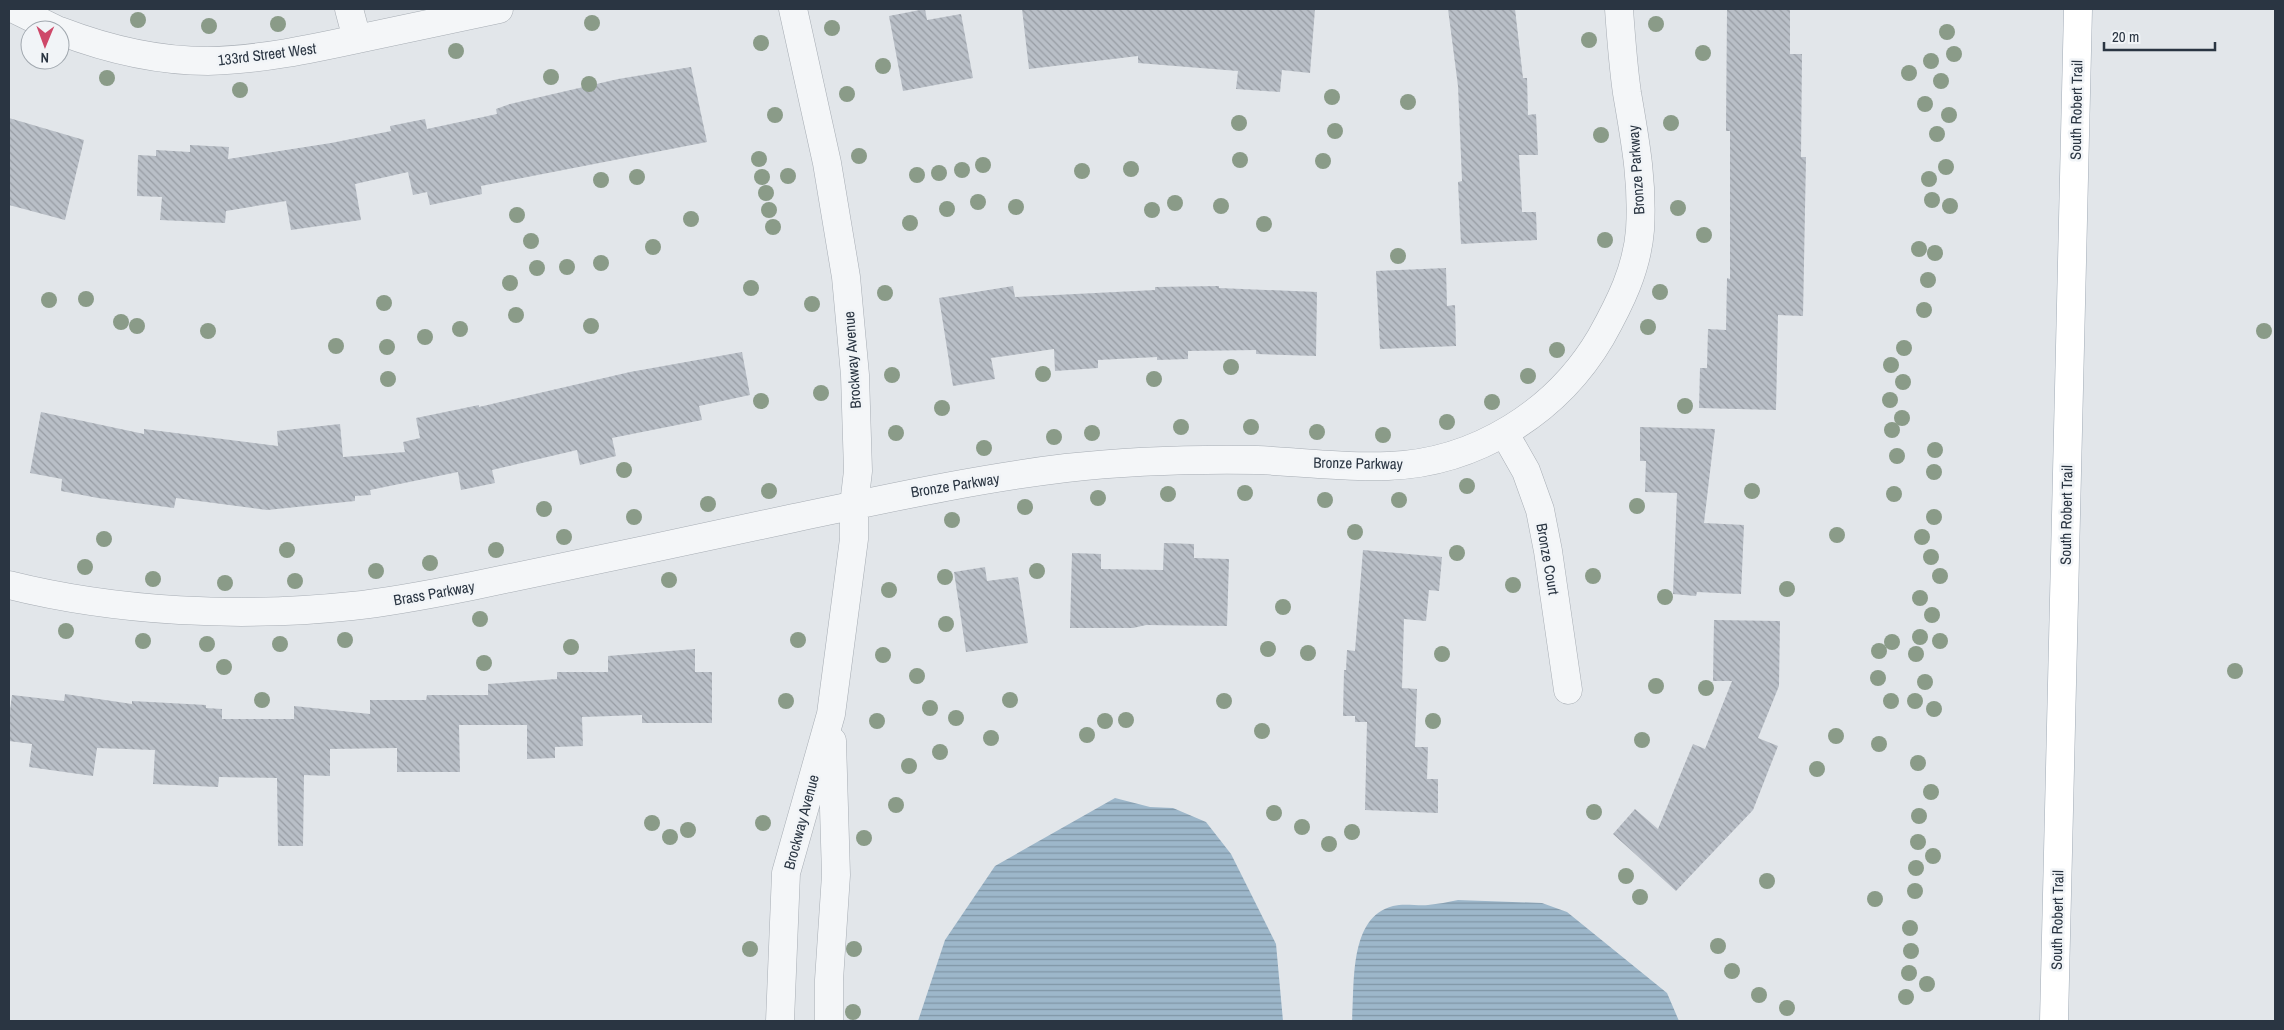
<svg xmlns="http://www.w3.org/2000/svg" width="2284" height="1030" viewBox="0 0 2284 1030" font-family="'Archivo Narrow',sans-serif">
<style>
.water{fill:url(#water-rules)}
.building{fill:url(#building-back-hatch)}
.lines{fill:none;stroke-linecap:round;stroke-linejoin:round}
.street-casing{stroke:#a7adb4;stroke-width:29}
.primary-casing{stroke:#a1abb6;stroke-width:29}
.street{stroke:#f4f6f8;stroke-width:28}
.primary{stroke:#fff;stroke-width:28}
.tree{fill:#8a9b88}
.labels{text-anchor:middle;dominant-baseline:central;stroke-width:5;stroke-linejoin:round;paint-order:stroke}
.street-label{font-size:15px;fill:#2a3542;stroke:#f1f4f7}
</style>
<defs>
<pattern id="water-rules" width="6" height="5" patternUnits="userSpaceOnUse" patternTransform="scale(1.25)"><rect width="6" height="5" fill="#9db7ca"/><path d="M0 2.5h6" fill="none" stroke="#8096a6"/></pattern>
<pattern id="building-back-hatch" width="6" height="6" patternUnits="userSpaceOnUse" patternTransform="scale(1.25)"><rect width="6" height="6" fill="#b9bfc7"/><path d="M-1 5l2 2M0 0l6 6M5-1l2 2" fill="none" stroke="#979ca3"/></pattern>
</defs>
<rect width="100%" height="100%" fill="#e2e6ea"/>
<!-- water -->
<path class="water" d="M1115,798l35,9 23,1 33,14 25,32 45,90 7,77h-365l27,-81 50,-74z
M1458,900l84,3 25,9 100,81 12,28h-327c3,-35 -4,-104 41,-115 11,-3 24,0 35,-1 10,-1 20,-3 30,-5z"/>
<!-- building -->
<path class="building" d="M925,9l2,11 34,-6 12,64 -70,13 -14,-75z
M1022,9h293l-5,64 -28,-3 -2,22 -44,-3 2,-18 -100,-8v-7l-109,13z
M1448,9h67l8,69h4l1,37 8,-1 2,41h-19l3,57h14l1,28 -76,4 -3,-62 4,-1 -4,-95z
M1727,9h63v45h12l-1,103h5l-3,159 -25,-1 -2,95 -77,-2 1,-40h7l1,-39 18,1 1,-52 3,1v-148h-4z
M691,67l16,75 -226,44 1,8 -52,11 -3,-13 -14,3 -5,-23 -53,12 6,36 -70,10 -5,-29 -60,10 -1,12 -65,-3 2,-23 -25,-1 1,-41 18,1v-6l34,2v-7l39,2 -1,12 103,-16 60,-12 -1,-5 35,-7 2,10 70,-15 -1,-5 14,-5 108,-25z
M9,118l75,22 -19,80 -56,-15z
M1446,268l1,38 8,-1 1,41 -76,3 -4,-78z
M1013,286l2,11 140,-7v-3l64,-1v2l98,4 -1,64 -60,-2v-4l-68,1v8l-31,1v-3l-59,3v8l-43,3 -1,-22 -63,9 4,21 -42,7 -14,-88z
M742,352l8,43 -51,11 3,14 -90,18 4,18 -36,9 -3,-15 -85,20 3,13 -34,7 -3,-18 -88,18 1,5 -16,1v5l-88,9 -91,-12 -2,10 -76,-10 -37,-7 1,-12 -32,-6 11,-61 103,22v-5l134,17 -1,-15 63,-7 3,33 62,-5 -2,-10 17,-4 -4,-20 63,-13v2l151,-35z
M1640,427l75,2 -11,94 40,2 -3,69 -44,-2 -1,4 -23,-2 4,-101 -32,-1 1,-31h-6z
M1164,543l30,1v14l35,1 -2,67 -81,-1 -13,3h-63l2,-75 29,1v15l62,1z
M1363,550l79,7 -3,34 -10,-1 -3,31 -22,-2 -2,69 15,1 -2,58h13l-1,32h11v34l-73,-3 2,-88h-12v-6h-12l1,-46h2l1,-20 8,1z
M985,567l2,14 31,-4 10,66 -62,9 -12,-80z
M1714,620l66,1 -1,65 -21,52 20,8 -25,64 -77,81 -63,-57 22,-25 23,20 35,-85 12,5 27,-68h-19z
M695,649v23h17v51h-70v-8l-60,2 1,29 -28,1v11l-28,1v-34h-68l1,47h-63v-24l-67,1v27l-26,-1 -1,71h-25l-1,-68 -58,-1 -1,10 -65,-3 2,-34 -58,-2 -4,28 -64,-9 3,-23 -23,-3v-22l3,-24 52,6 1,-7 67,10v-3l74,4v3l16,1v10h72v-13l76,8v-14h56l1,-5h61v-11l69,-5v-7h51v-16z"/>
<g class="lines">
<!-- street casing -->
<g class="street-casing">
<path id="street" d="M14,9l43,21
M349,9l8,30
M60,31c47,18 97,30 148,30 52,-1 103,-12 154,-23 46,-10 91,-19 137,-29
M1505,434l21,37 14,39 8,41 20,139
M9,585c108,27 232,33 343,21 40,-4 80,-12 120,-20 107,-22 215,-45 322,-68 91,-19 180,-39 272,-50 63,-7 128,-9 191,-8 44,2 87,8 131,6 88,-3 169,-54 213,-129 19,-34 36,-68 39,-107 3,-49 -5,-90 -13,-137 -4,-28 -6,-56 -8,-84
M780,1021l6,-148 45,-159 23,-175v-34l4,-34 -3,-96 -9,-98 -19,-114 -34,-154
M829,1021v-41l7,-105 -4,-134"/>
</g>
<!-- primary casing -->
<g class="primary-casing">
<path id="primary" d="M2054,1021l24,-1012"/>
</g>
<!-- street -->
<use href="#street" class="street"/>
<!-- primary -->
<use href="#primary" class="primary"/>
</g>
<!-- trees -->
<g class="tree">
<circle cx="138" cy="20" r="8"/>
<circle cx="592" cy="23" r="8"/>
<circle cx="278" cy="24" r="8"/>
<circle cx="1656" cy="24" r="8"/>
<circle cx="209" cy="26" r="8"/>
<circle cx="832" cy="28" r="8"/>
<circle cx="1947" cy="32" r="8"/>
<circle cx="1589" cy="40" r="8"/>
<circle cx="761" cy="43" r="8"/>
<circle cx="456" cy="51" r="8"/>
<circle cx="1703" cy="53" r="8"/>
<circle cx="1954" cy="54" r="8"/>
<circle cx="1931" cy="61" r="8"/>
<circle cx="883" cy="66" r="8"/>
<circle cx="1909" cy="73" r="8"/>
<circle cx="551" cy="77" r="8"/>
<circle cx="107" cy="78" r="8"/>
<circle cx="1941" cy="81" r="8"/>
<circle cx="589" cy="84" r="8"/>
<circle cx="240" cy="90" r="8"/>
<circle cx="847" cy="94" r="8"/>
<circle cx="1332" cy="97" r="8"/>
<circle cx="1408" cy="102" r="8"/>
<circle cx="1925" cy="104" r="8"/>
<circle cx="775" cy="115" r="8"/>
<circle cx="1949" cy="115" r="8"/>
<circle cx="1239" cy="123" r="8"/>
<circle cx="1671" cy="123" r="8"/>
<circle cx="1335" cy="131" r="8"/>
<circle cx="1937" cy="134" r="8"/>
<circle cx="1601" cy="135" r="8"/>
<circle cx="859" cy="156" r="8"/>
<circle cx="759" cy="159" r="8"/>
<circle cx="1240" cy="160" r="8"/>
<circle cx="1323" cy="161" r="8"/>
<circle cx="983" cy="165" r="8"/>
<circle cx="1946" cy="167" r="8"/>
<circle cx="1131" cy="169" r="8"/>
<circle cx="962" cy="170" r="8"/>
<circle cx="1082" cy="171" r="8"/>
<circle cx="939" cy="173" r="8"/>
<circle cx="917" cy="175" r="8"/>
<circle cx="788" cy="176" r="8"/>
<circle cx="637" cy="177" r="8"/>
<circle cx="762" cy="177" r="8"/>
<circle cx="1929" cy="179" r="8"/>
<circle cx="601" cy="180" r="8"/>
<circle cx="766" cy="193" r="8"/>
<circle cx="1932" cy="200" r="8"/>
<circle cx="978" cy="202" r="8"/>
<circle cx="1175" cy="203" r="8"/>
<circle cx="1221" cy="206" r="8"/>
<circle cx="1950" cy="206" r="8"/>
<circle cx="1016" cy="207" r="8"/>
<circle cx="1678" cy="208" r="8"/>
<circle cx="947" cy="209" r="8"/>
<circle cx="769" cy="210" r="8"/>
<circle cx="1152" cy="210" r="8"/>
<circle cx="517" cy="215" r="8"/>
<circle cx="691" cy="219" r="8"/>
<circle cx="910" cy="223" r="8"/>
<circle cx="1264" cy="224" r="8"/>
<circle cx="773" cy="227" r="8"/>
<circle cx="1704" cy="235" r="8"/>
<circle cx="1605" cy="240" r="8"/>
<circle cx="531" cy="241" r="8"/>
<circle cx="653" cy="247" r="8"/>
<circle cx="1919" cy="249" r="8"/>
<circle cx="1935" cy="253" r="8"/>
<circle cx="1398" cy="256" r="8"/>
<circle cx="601" cy="263" r="8"/>
<circle cx="567" cy="267" r="8"/>
<circle cx="537" cy="268" r="8"/>
<circle cx="1928" cy="280" r="8"/>
<circle cx="510" cy="283" r="8"/>
<circle cx="751" cy="288" r="8"/>
<circle cx="1660" cy="292" r="8"/>
<circle cx="885" cy="293" r="8"/>
<circle cx="86" cy="299" r="8"/>
<circle cx="49" cy="300" r="8"/>
<circle cx="384" cy="303" r="8"/>
<circle cx="812" cy="304" r="8"/>
<circle cx="1924" cy="310" r="8"/>
<circle cx="516" cy="315" r="8"/>
<circle cx="121" cy="322" r="8"/>
<circle cx="137" cy="326" r="8"/>
<circle cx="591" cy="326" r="8"/>
<circle cx="1648" cy="327" r="8"/>
<circle cx="460" cy="329" r="8"/>
<circle cx="208" cy="331" r="8"/>
<circle cx="2264" cy="331" r="8"/>
<circle cx="425" cy="337" r="8"/>
<circle cx="336" cy="346" r="8"/>
<circle cx="387" cy="347" r="8"/>
<circle cx="1904" cy="348" r="8"/>
<circle cx="1557" cy="350" r="8"/>
<circle cx="1891" cy="365" r="8"/>
<circle cx="1231" cy="367" r="8"/>
<circle cx="1043" cy="374" r="8"/>
<circle cx="892" cy="375" r="8"/>
<circle cx="1528" cy="376" r="8"/>
<circle cx="388" cy="379" r="8"/>
<circle cx="1154" cy="379" r="8"/>
<circle cx="1903" cy="382" r="8"/>
<circle cx="821" cy="393" r="8"/>
<circle cx="1890" cy="400" r="8"/>
<circle cx="761" cy="401" r="8"/>
<circle cx="1492" cy="402" r="8"/>
<circle cx="1685" cy="406" r="8"/>
<circle cx="942" cy="408" r="8"/>
<circle cx="1902" cy="418" r="8"/>
<circle cx="1447" cy="422" r="8"/>
<circle cx="1181" cy="427" r="8"/>
<circle cx="1251" cy="427" r="8"/>
<circle cx="1892" cy="430" r="8"/>
<circle cx="1317" cy="432" r="8"/>
<circle cx="896" cy="433" r="8"/>
<circle cx="1092" cy="433" r="8"/>
<circle cx="1383" cy="435" r="8"/>
<circle cx="1054" cy="437" r="8"/>
<circle cx="984" cy="448" r="8"/>
<circle cx="1935" cy="450" r="8"/>
<circle cx="1897" cy="456" r="8"/>
<circle cx="624" cy="470" r="8"/>
<circle cx="1934" cy="472" r="8"/>
<circle cx="1467" cy="486" r="8"/>
<circle cx="769" cy="491" r="8"/>
<circle cx="1752" cy="491" r="8"/>
<circle cx="1245" cy="493" r="8"/>
<circle cx="1168" cy="494" r="8"/>
<circle cx="1894" cy="494" r="8"/>
<circle cx="1098" cy="498" r="8"/>
<circle cx="1325" cy="500" r="8"/>
<circle cx="1399" cy="500" r="8"/>
<circle cx="708" cy="504" r="8"/>
<circle cx="1637" cy="506" r="8"/>
<circle cx="1025" cy="507" r="8"/>
<circle cx="544" cy="509" r="8"/>
<circle cx="634" cy="517" r="8"/>
<circle cx="1934" cy="517" r="8"/>
<circle cx="952" cy="520" r="8"/>
<circle cx="1355" cy="532" r="8"/>
<circle cx="1837" cy="535" r="8"/>
<circle cx="564" cy="537" r="8"/>
<circle cx="1922" cy="537" r="8"/>
<circle cx="104" cy="539" r="8"/>
<circle cx="287" cy="550" r="8"/>
<circle cx="496" cy="550" r="8"/>
<circle cx="1457" cy="553" r="8"/>
<circle cx="1931" cy="557" r="8"/>
<circle cx="430" cy="563" r="8"/>
<circle cx="85" cy="567" r="8"/>
<circle cx="376" cy="571" r="8"/>
<circle cx="1037" cy="571" r="8"/>
<circle cx="1593" cy="576" r="8"/>
<circle cx="1940" cy="576" r="8"/>
<circle cx="945" cy="577" r="8"/>
<circle cx="153" cy="579" r="8"/>
<circle cx="669" cy="580" r="8"/>
<circle cx="295" cy="581" r="8"/>
<circle cx="225" cy="583" r="8"/>
<circle cx="1513" cy="585" r="8"/>
<circle cx="1787" cy="589" r="8"/>
<circle cx="889" cy="590" r="8"/>
<circle cx="1665" cy="597" r="8"/>
<circle cx="1920" cy="598" r="8"/>
<circle cx="1283" cy="607" r="8"/>
<circle cx="1932" cy="615" r="8"/>
<circle cx="480" cy="619" r="8"/>
<circle cx="946" cy="624" r="8"/>
<circle cx="66" cy="631" r="8"/>
<circle cx="1920" cy="637" r="8"/>
<circle cx="345" cy="640" r="8"/>
<circle cx="798" cy="640" r="8"/>
<circle cx="143" cy="641" r="8"/>
<circle cx="1940" cy="641" r="8"/>
<circle cx="1892" cy="642" r="8"/>
<circle cx="207" cy="644" r="8"/>
<circle cx="280" cy="644" r="8"/>
<circle cx="571" cy="647" r="8"/>
<circle cx="1268" cy="649" r="8"/>
<circle cx="1879" cy="651" r="8"/>
<circle cx="1308" cy="653" r="8"/>
<circle cx="1442" cy="654" r="8"/>
<circle cx="1916" cy="654" r="8"/>
<circle cx="883" cy="655" r="8"/>
<circle cx="484" cy="663" r="8"/>
<circle cx="224" cy="667" r="8"/>
<circle cx="2235" cy="671" r="8"/>
<circle cx="917" cy="676" r="8"/>
<circle cx="1878" cy="678" r="8"/>
<circle cx="1925" cy="682" r="8"/>
<circle cx="1656" cy="686" r="8"/>
<circle cx="1706" cy="688" r="8"/>
<circle cx="262" cy="700" r="8"/>
<circle cx="1010" cy="700" r="8"/>
<circle cx="786" cy="701" r="8"/>
<circle cx="1224" cy="701" r="8"/>
<circle cx="1891" cy="701" r="8"/>
<circle cx="1915" cy="701" r="8"/>
<circle cx="930" cy="708" r="8"/>
<circle cx="1934" cy="709" r="8"/>
<circle cx="956" cy="718" r="8"/>
<circle cx="1126" cy="720" r="8"/>
<circle cx="877" cy="721" r="8"/>
<circle cx="1105" cy="721" r="8"/>
<circle cx="1433" cy="721" r="8"/>
<circle cx="1262" cy="731" r="8"/>
<circle cx="1087" cy="735" r="8"/>
<circle cx="1836" cy="736" r="8"/>
<circle cx="991" cy="738" r="8"/>
<circle cx="1642" cy="740" r="8"/>
<circle cx="1879" cy="744" r="8"/>
<circle cx="940" cy="752" r="8"/>
<circle cx="1918" cy="763" r="8"/>
<circle cx="909" cy="766" r="8"/>
<circle cx="1817" cy="769" r="8"/>
<circle cx="1931" cy="792" r="8"/>
<circle cx="896" cy="805" r="8"/>
<circle cx="1594" cy="812" r="8"/>
<circle cx="1274" cy="813" r="8"/>
<circle cx="1919" cy="816" r="8"/>
<circle cx="652" cy="823" r="8"/>
<circle cx="763" cy="823" r="8"/>
<circle cx="1302" cy="827" r="8"/>
<circle cx="688" cy="830" r="8"/>
<circle cx="1352" cy="832" r="8"/>
<circle cx="670" cy="837" r="8"/>
<circle cx="864" cy="838" r="8"/>
<circle cx="1918" cy="842" r="8"/>
<circle cx="1329" cy="844" r="8"/>
<circle cx="1933" cy="856" r="8"/>
<circle cx="1916" cy="868" r="8"/>
<circle cx="1626" cy="876" r="8"/>
<circle cx="1767" cy="881" r="8"/>
<circle cx="1915" cy="891" r="8"/>
<circle cx="1640" cy="897" r="8"/>
<circle cx="1875" cy="899" r="8"/>
<circle cx="1910" cy="928" r="8"/>
<circle cx="1718" cy="946" r="8"/>
<circle cx="750" cy="949" r="8"/>
<circle cx="854" cy="949" r="8"/>
<circle cx="1911" cy="951" r="8"/>
<circle cx="1732" cy="971" r="8"/>
<circle cx="1909" cy="973" r="8"/>
<circle cx="1927" cy="984" r="8"/>
<circle cx="1759" cy="995" r="8"/>
<circle cx="1906" cy="997" r="8"/>
<circle cx="1787" cy="1008" r="8"/>
<circle cx="853" cy="1012" r="8"/>
</g>
<g class="labels">
<!-- street labels -->
<g class="street-label">
<text transform="translate(267 54) rotate(-7)">133rd Street West</text>
<text transform="translate(2076 110) rotate(-89)">South Robert Trail</text>
<text transform="translate(1636 170) rotate(-94)">Bronze Parkway</text>
<text transform="translate(852 360) rotate(-94)">Brockway Avenue</text>
<text transform="translate(1358 463) rotate(1)">Bronze Parkway</text>
<text transform="translate(955 485) rotate(-9)">Bronze Parkway</text>
<text transform="translate(2066 515) rotate(-89)">South Robert Trail</text>
<text transform="translate(1548 559) rotate(80)">Bronze Court</text>
<text transform="translate(434 593) rotate(-10)">Brass Parkway</text>
<text transform="translate(801 822) rotate(-75)">Brockway Avenue</text>
<text transform="translate(2057 920) rotate(-89)">South Robert Trail</text>
</g>
</g>
<!-- border -->
<rect width="2284" height="1030" fill="none" stroke="#2a3542" stroke-width="20"/>
<!-- north arrow -->
<g transform="translate(45 45) rotate(181)"><circle r="24" fill="#f1f4f7" stroke="#a1a8af"/>
<path d="M0-4L9 19L0 12L-9 19Z" fill="#ce4869"/>
<text y="-8" font-size="14" font-weight="bold" text-anchor="middle" fill="#2a3542">N</text>
</g>
<!-- scale -->
<path d="M2104 42v8h111v-8" fill="none" stroke="#2a3542" stroke-width="2.5"/>
<text x="2112" y="42" font-size="15" fill="#2a3542" stroke="#f1f4f7" stroke-width="4" paint-order="stroke">20 m</text>
</svg>
